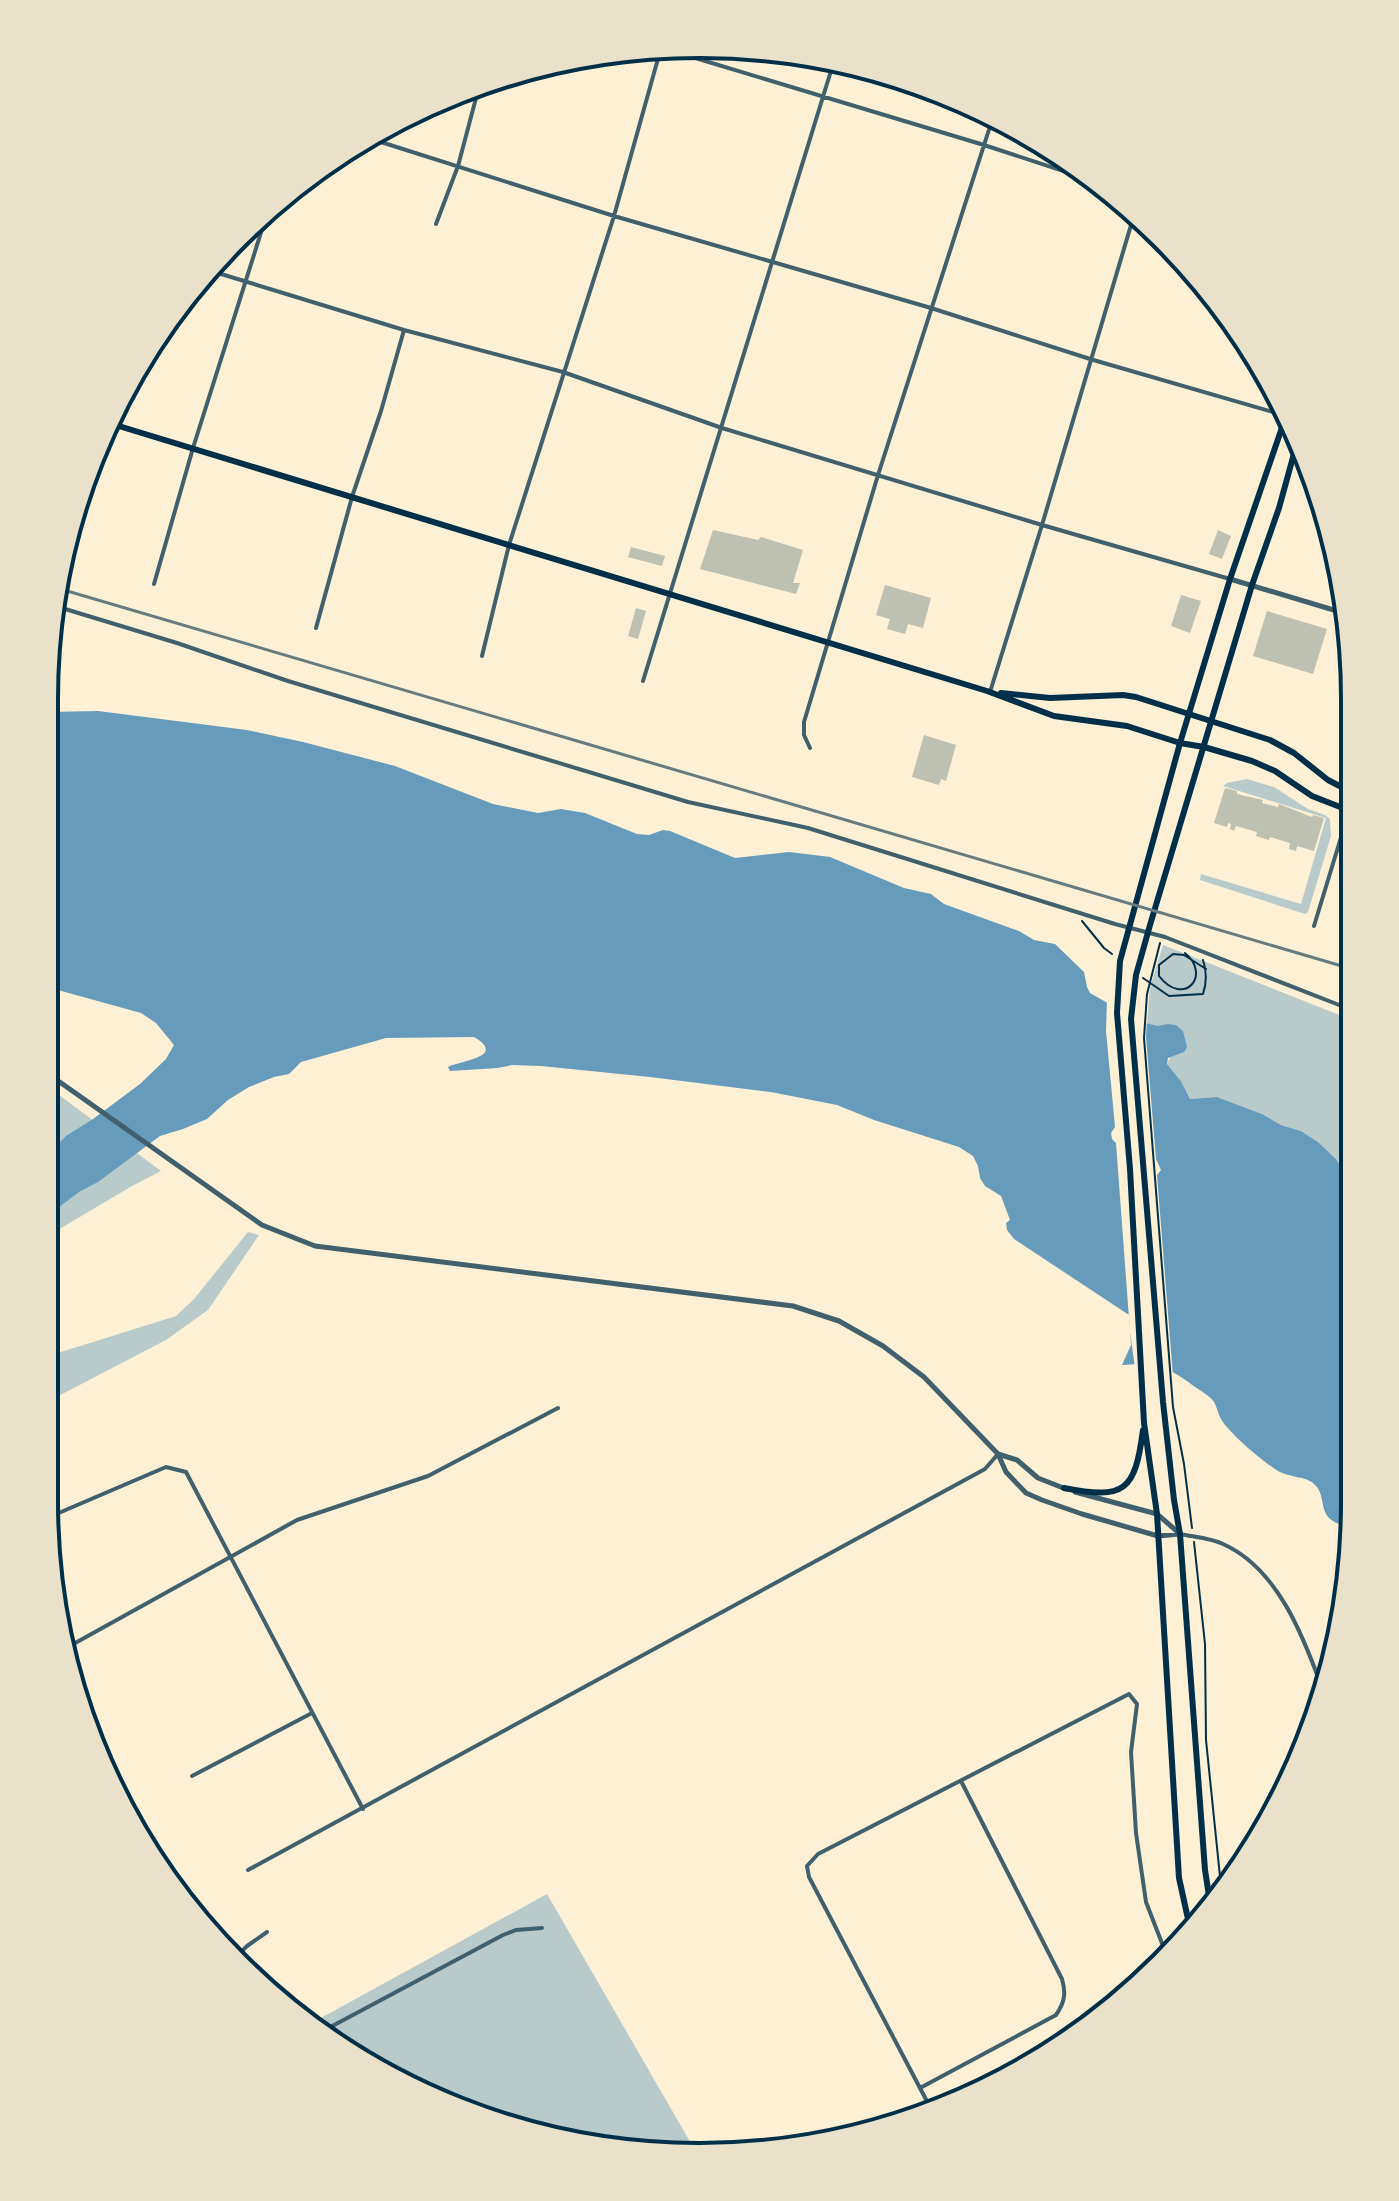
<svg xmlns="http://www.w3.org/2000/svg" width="1399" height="2201" viewBox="0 0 1399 2201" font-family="'Nunito Sans',sans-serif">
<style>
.green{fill:#b9caca}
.water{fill:#669bbc}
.pier{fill:#fdf0d5}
.building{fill:#bec0b2}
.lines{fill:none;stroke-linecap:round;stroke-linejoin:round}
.path{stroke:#003049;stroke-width:2}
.minor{stroke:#3f606c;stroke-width:4}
.tertiary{stroke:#3f606c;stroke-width:5}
.secondary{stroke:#003049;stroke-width:6}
.rail{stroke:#657d81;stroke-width:3}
.rim{fill:none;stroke:#003049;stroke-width:4}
</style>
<rect width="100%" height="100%" fill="#fdf0d5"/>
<!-- green -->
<path class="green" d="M1247,779l27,8 34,22 17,6 5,4 1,17 -23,76 -3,2 -105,-34 1,-6 100,30 25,-86 -103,-32 4,-3z
M1163,945l189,75 -1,162 -15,-23 -18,-17 -17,-11 -20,-6 -19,-11 -45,-17 -27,2 -9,-18 -14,-17 16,-33c-12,-10 -13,-4 -26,-4 -3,-1 -7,-3 -10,-4l3,-35z
M47,1086l114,85 -29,15 -86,51z
M248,1232l11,3 -51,75 -42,30 -121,63v-46l131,-41 18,-17z
M547,1894l149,258 -39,4 -169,-34 -180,-97z"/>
<!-- water -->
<path class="water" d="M98,711l149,19 56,12 92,24 98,38 45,9 23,-4 24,4 52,21 12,1 14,-5 7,1 65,27 54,-6 41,5 74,31 27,6 13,10 75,27 15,9 21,4 29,28 3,15 3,6 49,28 18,5 11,-2 8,1 7,6 4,16 -3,5 -16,6 -1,6 14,17 9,18 27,-2 45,17 19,11 20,6 17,11 18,17 15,23 -1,345c-38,-7 -20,-29 -36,-43 -7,-8 -27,-6 -39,-15 -15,-10 -45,-35 -54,-50 -3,-5 -4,-12 -7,-17 -4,-6 -13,-11 -19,-15 -26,-20 -40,-25 -73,-22l9,-20 -2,-30 -115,-76 -7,-9 -1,-7 4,-3 -9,-24 -16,-10 -5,-8 -2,-12 -5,-10 -14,-9 -85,-27 -37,-15 -66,-13 -121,-15 -109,-11 -29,-1 -14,3 -48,3 -2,-4c11,-6 60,-10 26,-30l-88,1 -85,24 -12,12 -15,3 -25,10 -21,13 -21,19 -24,10 -23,7 -62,46 -19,10 -33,25v-61l20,-20 27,-17 47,-35 26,-25 8,-14 -18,-22 -15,-10 -94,-26 2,-275z"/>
<!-- pier -->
<path class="pier" d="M1107,998l40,21 -1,18 10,122 5,11 -4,5 16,201 -21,-8h-17l-5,-36 -14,-189 -4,-4 -1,-6 4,-6 -9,-96z"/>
<!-- building -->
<path class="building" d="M713,530l45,10 3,-3 42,13 -10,33h7l-4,11 -96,-25z
M1218,530l13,6 -9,23 -13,-5z
M631,547l34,9 -3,10 -34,-9z
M885,585l46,13 -8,30 -15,-4 -3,10 -18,-5 3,-10 -14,-4z
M1181,595l20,6 -11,32 -19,-7z
M636,608l10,3 -8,28 -10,-3z
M1267,611l60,18 -14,45 -60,-18z
M924,735l32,10 -10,36 -5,-2 -2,6 -27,-8z
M1225,788l12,3v3l26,6 -1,3 16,4 1,-3 33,13 1,-2 11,3 -10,33 -17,-5 -1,5 -7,-2 1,-6 -20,-6 -1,3 -13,-4 1,-4 -21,-6 -2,5 -4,-2 1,-5 -3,-1 -1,4 -13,-4z"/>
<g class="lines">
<!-- path -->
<path class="path" d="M1082,921l22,27 8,6
M1160,943l-13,51 -3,44 29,369 11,57 8,64
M1185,953c27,22 -1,55 -26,23v-11l14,-11 11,1 22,14
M1143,978l26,18 34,-2c4,-12 4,-22 0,-34
M1194,1542l11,102 1,96 16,156"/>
<!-- minor -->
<path class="minor" d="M662,48l322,97 119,39
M365,137l249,79 317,92 159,51 200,58
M436,224l22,-58 22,-83
M208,270l196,60 159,42 159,56 320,97 188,54
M154,584l39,-136 77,-244
M52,605l125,38 111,38 400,121 120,26 307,96 50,13 187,73
M316,628l36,-131 29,-86 23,-81
M482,656l27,-111 105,-329 47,-168
M643,681l191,-620
M990,692l52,-167 92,-310
M810,748l-6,-13v-13l74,-247 116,-361
M1314,926l35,-115 4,-5
M47,1518l119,-51 20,5 177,337
M1180,1534c14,3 30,4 43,10 54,24 80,91 99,144
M68,1647l229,-127 131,-44 130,-68
M192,1776l120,-63
M248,1870l737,-401 13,-15
M238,1955l9,-9 20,-14
M321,2032l182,-97 13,-5 26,-2
M920,2088l136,-73c9,-13 10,-22 6,-36l-101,-198
M930,2107l-121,-230 -2,-11 11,-12 311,-160 8,10 -6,48 5,81 10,69 19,49"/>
<!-- tertiary -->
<path class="tertiary" d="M1230,579l117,35
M47,1073l215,152 53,21 478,60 46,15 44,25 41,31 74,77 8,18 20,21 16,7 40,14 76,22 22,-2
M998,1454l19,6 21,18 28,11
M1075,1492l82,22 22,19"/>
<!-- secondary -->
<path class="secondary" d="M109,423l878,268 67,25 73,10 53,17 24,4 48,14 23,10 37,25 41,16
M1001,693l49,5 73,-3 13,2 134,43 24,13 34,27 25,13
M1064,1488c61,12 71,3 79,-58
M1211,1909l-6,-39 -25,-336 -6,-34 -11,-98 -32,-383 5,-44 14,-50 102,-340 27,-77 19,-69
M1190,1928l-11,-50 -22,-364 -13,-91 -14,-254 -13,-156 3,-52 60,-218 50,-164 58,-169"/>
<!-- rail -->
<path class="rail" d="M57,588l1295,381"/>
</g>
<!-- crop -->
<path d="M0 0H1399V2201H0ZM699 58H700A641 641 0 0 1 1341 699V1502A641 641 0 0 1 700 2143H699A641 641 0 0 1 58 1502V699A641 641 0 0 1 699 58Z" fill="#e9e1ca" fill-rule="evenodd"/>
<path class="rim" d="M699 58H700A641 641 0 0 1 1341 699V1502A641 641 0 0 1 700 2143H699A641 641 0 0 1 58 1502V699A641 641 0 0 1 699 58Z"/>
</svg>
